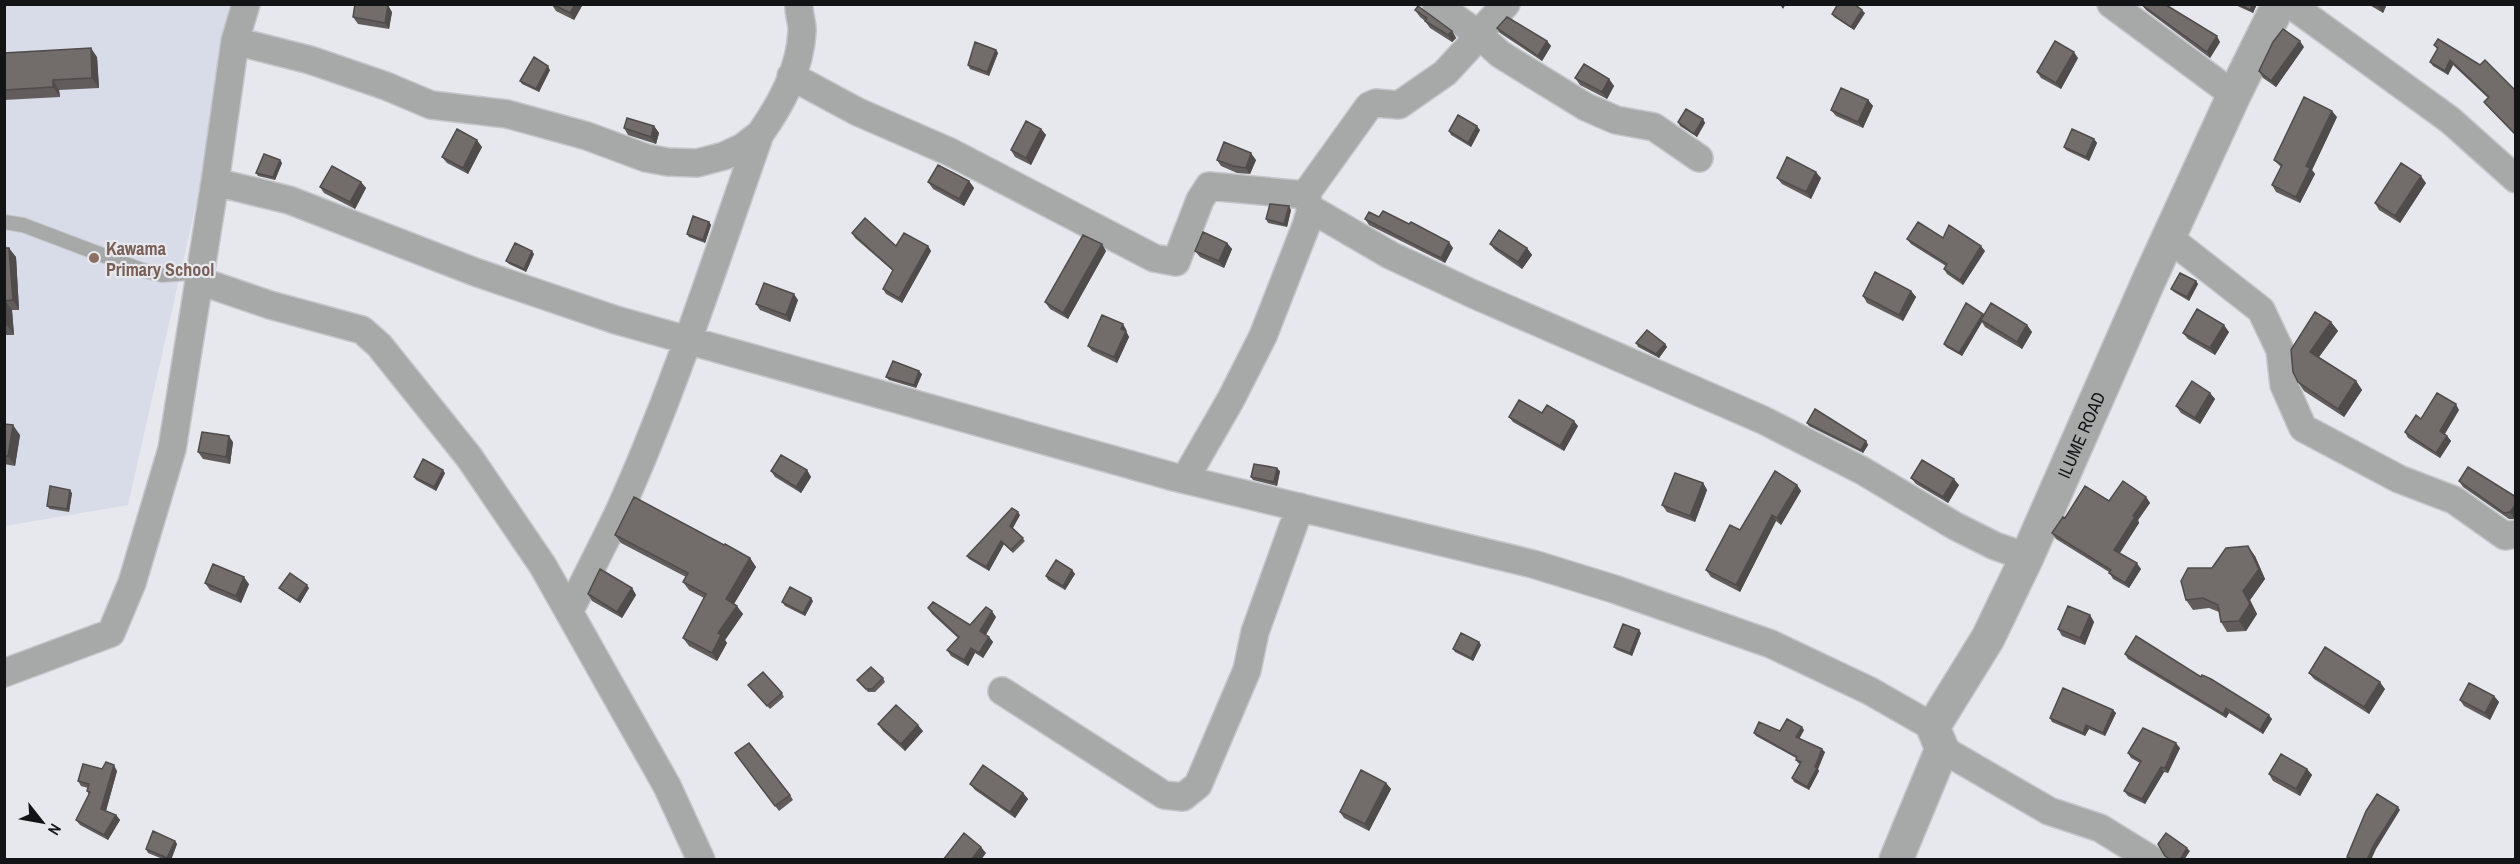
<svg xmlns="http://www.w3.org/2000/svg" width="2520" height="864" viewBox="0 0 2520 864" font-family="'Archivo Narrow',sans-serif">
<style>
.built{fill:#d8dbe8}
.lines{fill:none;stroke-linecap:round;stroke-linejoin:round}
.service-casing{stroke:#c4c6cb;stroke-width:16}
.minor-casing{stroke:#c4c6cb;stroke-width:30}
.tertiary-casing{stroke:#c4c6cb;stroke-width:36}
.service{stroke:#a6a9a8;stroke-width:14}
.minor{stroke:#a6a9a8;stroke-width:27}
.tertiary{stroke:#a6a9a8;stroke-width:33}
.wall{fill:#625d5c}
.shaded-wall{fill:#504c4b}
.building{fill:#726c6b;stroke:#504c4b;stroke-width:1.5}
.education-dot{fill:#8d6e63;stroke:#e6e8ee;stroke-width:2}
.labels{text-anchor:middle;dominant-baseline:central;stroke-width:4.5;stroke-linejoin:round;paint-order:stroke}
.education-label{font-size:18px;font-weight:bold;fill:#785e54;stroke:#e6e8ee;text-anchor:start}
.street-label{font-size:18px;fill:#131416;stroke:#e6e8ee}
</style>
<rect width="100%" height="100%" fill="#e6e8ee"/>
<!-- built -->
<path class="built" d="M5,5h236l-113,500 -123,21z"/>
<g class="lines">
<!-- service casing -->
<g class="service-casing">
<path id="service" d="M4,222l19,3 119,45 20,5 39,-3"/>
</g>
<!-- minor casing -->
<g class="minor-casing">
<path id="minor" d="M246,4l-11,37 -20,141 74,18 186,72 141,48 558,157 359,87 81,25 157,55 99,47 63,36
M1436,4l42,30 22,20 86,53 30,13 38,7 45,31
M2111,4l123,91
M2290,4l160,116 66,59
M235,41l75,19 76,26 45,19 76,9 80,22 59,22 22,4 29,1 27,-7 19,-9 17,-13c-45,127 -86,257 -142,380 -16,33 -33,66 -49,98
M791,76l67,36 92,40 204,106 22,4 24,-62 9,-14 96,9
M760,134c21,-30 40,-64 42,-102 1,-9 -4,-18 -3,-28
M1311,209l79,46 83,39 290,126 100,51 92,55 40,20 32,11
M2169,238l92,72 19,40 4,35 19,43 96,51 55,21 51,36 11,-2
M200,281l70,24 92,25 17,15 90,112 74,109 124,220 34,74
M1185,479l46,-80 32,-63 43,-110 5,-17 -6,-14 64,-89 7,-3 23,2 46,-32 24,-26 9,-13 28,-30
M4,673l107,-40 21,-50 40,-134 43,-267
M1002,691l162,104 19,2 15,-12 49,-115 8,-38 45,-125
M1942,749l107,62 51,17 52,32"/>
</g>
<!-- tertiary casing -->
<g class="tertiary-casing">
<g id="tertiary">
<path id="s1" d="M1896,860l46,-111 -9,-22 55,-89 39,-81 122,-277 85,-185 45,-91"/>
</g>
</g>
<!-- service -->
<use href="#service" class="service"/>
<!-- minor -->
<use href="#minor" class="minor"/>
<!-- tertiary -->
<use href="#tertiary" class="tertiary"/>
</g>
<!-- wall -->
<path class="wall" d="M583,4l-9,16 -18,-9 -4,-6z
M2168,4l2,4 50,34 -10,16 -64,-48 -4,-5z
M2233,4h24l-4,9z
M2368,4h19l-4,9z
M1415,10l37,21 4,7 -4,4 -22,-14 -5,-7 -5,-4z
M392,12l-3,17 -31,-5 -5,-7z
M1865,13l-11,17 -20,-13 -2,-3z
M1497,28l50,13 4,5 -9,15 -42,-28z
M2434,45l82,46v45l-29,-30 -3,-4 4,-4 -35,-33 -5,10 -15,-9 -3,-4 7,-13z
M2304,47l-28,40 -13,-9 -4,-7z
M996,50l2,3 -9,23 -19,-7 -2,-4z
M4,53l93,4 2,31 -40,2 1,7 -56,3z
M2078,58l-17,31 -20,-11 -4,-6z
M550,70l-11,22 -17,-8 -2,-3z
M1575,78l34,1 5,7 -7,13 -27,-14z
M1868,100l5,6 -10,22 -27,-12 -5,-6z
M2337,117l-25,53 3,4 -15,29 -24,-11 -4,-7 9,-18 -7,-7z
M1703,119l2,4 -8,14 -17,-11 -2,-4z
M654,126l5,7 -3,11 -28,-9 -4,-7z
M1041,129l5,6 -15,30 -16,-8 -4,-7z
M1480,130l-9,17 -20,-12 -2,-4z
M2094,139l3,4 -8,18 -23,-11 -2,-3z
M482,147l-14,27 -21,-11 -5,-6z
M280,160l2,3 -7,17 -17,-4 -2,-3z
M1217,160h39l-6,14 -13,-1 -16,-7z
M1777,178h44l-10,21 -29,-15z
M969,181l5,7 -10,18 -31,-17 -5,-7z
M361,182l5,6 -11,21 -31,-16 -4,-6z
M2426,183l-26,40 -21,-13 -4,-7z
M1291,210l-4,17 -19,-4 -2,-4z
M1379,217l74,31 -8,15 -76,-38 -4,-6z
M709,222l2,3 -6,18 -16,-6 -2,-3z
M4,232l2,16 10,9 3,53h-7l2,25h-10z
M852,233l44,13h32l3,5 -29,52 -16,-9 -3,-5 10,-18 -38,-33z
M1943,238l42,13 -22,34 -16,-11 -3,-5 2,-3 -35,-22 -4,-5z
M1227,243l5,6 -8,19 -24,-11 -5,-6z
M1490,244l37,4 5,7 -10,14 -27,-19z
M1106,251l-38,68 -18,-10 -5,-7z
M534,254l-8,18 -17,-8 -3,-3z
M2196,281l2,3 -9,17 -15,-9 -3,-3z
M1911,291l5,6 -13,24 -36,-18 -4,-7z
M798,300l-8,22 -30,-12 -4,-6z
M1983,314l1,1 43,10 5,7 -10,17 -37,-22 -3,-5 -20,34 -16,-9 -2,-3z
M2331,322l7,9 -19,26 37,24 6,9 -18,27 -40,-26 -6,-9z
M1126,329v2l3,6 -12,26 -25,-12 -4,-5z
M2229,332l-14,23 -27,-16 -5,-6z
M1636,343l29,1 2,3 -8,11 -21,-11z
M922,374l-6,14 -27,-8 -3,-3z
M2210,393l5,6 -15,25 -19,-11 -5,-7z
M2459,410l-14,24 2,2 4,5 -11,17 -32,-20 -3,-6 16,-13z
M1542,413l36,13 -14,25 -51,-29 -4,-5z
M1807,423l59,18 2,4 -5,8 -54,-27z
M4,424l16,11 -5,31 -11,-2z
M233,442l-3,22 -27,-5 -5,-7z
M807,470l4,7 -10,16 -26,-16 -4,-6z
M1280,471l-3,15 -24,-6 -2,-3z
M445,473l-9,18 -20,-11 -2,-3z
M1911,478l48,7 -11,18 -32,-19z
M2459,481l57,16 -1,22h-6l-46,-32z
M1703,483l4,7 -12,32 -28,-10 -5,-7z
M1797,485l4,6 -20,34 -5,-4 -36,71 -29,-15 -5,-7 34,-40z
M72,493l-3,19 -19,-3 -3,-3z
M2146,497l4,6 -12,17 1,3 -19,30 21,16 -12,19 -16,-9 -4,-7 -53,-33 -4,-6 13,-15 44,-17z
M1020,515l-7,13 12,13 -12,12 -9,-9 -15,27 -20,-12 -2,-3z
M615,535l135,23 6,9 -22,37 9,10 -18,26 2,3 -10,18 -28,-15 -6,-8 21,-40 -15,-8 -6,-8 3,-5 -65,-34z
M2255,556l10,23 -15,21 7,14 -11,17 -19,1 -6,-10 -2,-10 -10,-4 -16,2 -7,-10 26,-32z
M1072,570l3,4 -10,16 -17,-10 -2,-4z
M205,583l44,1 -8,19 -31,-13z
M279,588h30l-9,15 -18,-12z
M632,588l4,7 -14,23 -30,-17 -4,-7z
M813,601l-8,15 -20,-10 -3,-4z
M928,608l42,17 26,-8 -10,18 3,2 4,5 -10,16 -8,-5 -7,13 -17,-10 -4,-6 11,-12 -26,-24z
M2090,615l4,7 -9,23 -23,-9 -4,-7z
M1641,633l-9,23 -15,-6 -3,-3z
M1481,645l-8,16 -18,-9 -2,-3z
M2125,654l76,23 71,42 -9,15 -34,-21 -3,5 -98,-59z
M2309,673l76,16 -16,25 -55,-35z
M883,678l2,4 -10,10h-7l-11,-12z
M748,685l34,8 2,4 -14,12z
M2494,696l5,6 -9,18 -26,-14 -4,-6z
M2113,710l3,3 -11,23 -16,-7 -4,7 -33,-14 -2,-4z
M878,724l45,7 -18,20 -22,-20z
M1804,730l-5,9 26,13 -7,17 1,2 -10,19 -15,-8 -2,-4 8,-14 -2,-1 -2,-3v-2l-40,-22 -2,-3 26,-2z
M2180,748l-12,25 -4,-1 -19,32 -17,-8 -4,-5 16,-28 -9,-5 -3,-5z
M735,753l55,42 3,5 -14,11z
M102,769l15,2 -11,40 10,4 4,5 -12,20 -28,-15 -4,-5 13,-25 -2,-4 1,-3 -7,-2 -3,-5z
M2307,769l5,6 -12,21 -27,-15 -4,-7z
M1386,783l5,6 -22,42 -25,-13 -4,-6z
M970,784l53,9 5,6 -13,19 -40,-28z
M175,841l2,3 -6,16h-6l-17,-7 -2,-4z"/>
<!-- shaded-wall -->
<path class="shaded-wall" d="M575,4h8l-9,16 -4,-7z
M1782,4h4l-3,5 -2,-3z
M2253,4h4l-4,9 -3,-3z
M2379,4h8l-4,9 -5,-7z
M388,5l4,7 -3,17 -4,-6z
M1862,10l3,3 -11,17 -3,-3z
M1452,31l4,7 -4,4 -4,-7z
M2217,36l3,6 -10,16 -3,-6z
M1547,41l4,5 -9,15 -4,-5z
M2300,41l4,6 -28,40 -5,-6z
M91,48l6,9 2,31 -7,-10z
M996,50l2,3 -9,23 -2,-4z
M2074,52l4,6 -17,31 -5,-6z
M2450,60l3,5 -5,10 -3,-4z
M548,66l2,4 -11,22 -3,-3z
M1609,79l5,7 -7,13 -5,-7z
M53,80l6,10 1,7 -7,-10z
M1868,100l5,6 -10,22 -5,-6z
M2332,111l5,6 -25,53 3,4 -15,29 -4,-6 10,-31z
M1703,119l2,4 -8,14 -3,-3z
M654,126l5,7 -3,11 -5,-7z
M1477,126l3,4 -9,17 -3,-4z
M1041,129l5,6 -15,30 -5,-7z
M2094,139l3,4 -8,18 -3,-4z
M477,140l5,7 -14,27 -5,-6z
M1251,153l5,7 -6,14 -4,-6z
M280,160l2,3 -7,17 -2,-3z
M1816,172l5,6 -10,21 -5,-7z
M2421,176l5,7 -26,40 -5,-7z
M969,181l5,7 -10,18 -5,-7z
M361,182l5,6 -11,21 -5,-7z
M1289,206l2,4 -4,17 -3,-3z
M709,222l2,3 -6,18 -2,-3z
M4,232h1l2,26 -3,-3z
M1449,242l4,6 -8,15 -4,-5z
M1227,243l5,6 -8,19 -5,-7z
M1102,244l4,7 -38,68 -5,-6z
M928,246l3,5 -29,52 -3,-5z
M1981,246l4,5 -22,34 -3,-5z
M9,248l7,9 3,53 -6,-10z
M1527,248l5,7 -10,14 -4,-7z
M532,251l2,3 -8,18 -2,-3z
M2196,281l2,3 -9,17 -2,-4z
M1911,291l5,6 -13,24 -4,-6z
M794,294l4,6 -8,22 -4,-7z
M5,301l7,9 2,25 -7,-10z
M1983,314l2,3 -4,3 1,2 -20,34 -3,-3z
M2331,322l7,9 -22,30 -6,-9z
M1123,324l3,5v2l3,6 -12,26 -3,-6 7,-28z
M2027,325l5,7 -10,17 -5,-7z
M2224,325l5,7 -14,23 -5,-7z
M1665,344l2,3 -8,11 -3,-4z
M919,371l3,3 -6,14 -2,-3z
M2356,381l6,9 -18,27 -6,-8z
M2210,393l5,6 -15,25 -5,-6z
M2456,404l3,6 -16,26 -3,-5z
M1574,421l4,5 -14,25 -4,-5z
M13,425l7,10 -5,31 -7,-10z
M229,436l4,6 -3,22 -4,-7z
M2447,436l4,5 -11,17 -4,-5z
M1866,441l2,4 -5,8 -2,-3z
M1277,468l3,3 -3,15 -3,-4z
M443,470l2,3 -9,18 -2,-4z
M807,470l4,7 -10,16 -5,-6z
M1954,479l5,6 -11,18 -5,-6z
M1703,483l4,7 -12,32 -5,-6z
M1797,485l4,6 -20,34 -4,-7z
M70,490l2,3 -3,19 -2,-3z
M2146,497l4,6 -12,17 1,3 -21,32 -4,-5 19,-34z
M2516,504v13l-1,2 -5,-7z
M1018,512l2,3 -8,14 -2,-3z
M1772,515l4,6 -36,71 -4,-7z
M1001,541l3,3 -15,27 -3,-4z
M2248,546l7,10 10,23 -15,21 7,14 -11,17 -7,-10z
M750,558l6,9 -24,40 -6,-8z
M2137,563l4,6 -12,19 -4,-5z
M1072,570l3,4 -10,16 -2,-4z
M244,577l5,7 -8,19 -5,-7z
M307,585l2,3 -9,15 -3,-3z
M632,588l4,7 -14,23 -5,-6z
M811,598l2,3 -8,15 -2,-3z
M737,606l6,8 -18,26 2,3 -10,18 -5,-8 6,-20z
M992,611l4,6 -12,20 -4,-6z
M2090,615l4,7 -9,23 -5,-7z
M1639,630l2,3 -9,23 -2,-3z
M989,637l4,5 -10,16 -4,-5z
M1479,642l2,3 -8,16 -2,-3z
M971,648l4,5 -7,13 -4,-6z
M2380,682l5,7 -16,25 -5,-7z
M2494,696l5,6 -9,18 -5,-7z
M2226,708l3,5 -3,5 -3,-4z
M2113,710l3,3 -11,23 -2,-3z
M2269,715l3,4 -9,15 -3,-4z
M918,725l5,6 -18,20 -4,-7z
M2086,725l3,4 -4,7 -2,-3z
M1802,727l2,3 -6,11 -2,-4z
M2176,743l4,5 -12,25 -3,-5z
M1822,749l3,3 -7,17 1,2 -10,19 -2,-3z
M114,765l3,6 -12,43 -4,-5z
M2161,767l3,5 -19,32 -3,-5z
M2307,769l5,6 -12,21 -4,-7z
M1386,783l5,6 -22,42 -4,-7z
M1023,793l5,6 -13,19 -5,-6z
M2398,807l2,3 -24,39 -5,11h-4l6,-14z
M116,815l4,5 -12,20 -4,-5z
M175,841l2,3 -6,16h-3l-1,-2z
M981,847l5,6 -5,7h-10z
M2187,848l3,3 -6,9h-4z"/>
<!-- building -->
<path class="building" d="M355,4l33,1 -3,18 -32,-6z
M552,4h23l-5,9z
M1838,4h16l8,6 -11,17 -19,-13z
M2143,4h24l-1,1 51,31 -10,16 -65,-47z
M2238,4h15l-3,6z
M1418,6l34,25 -4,4 -23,-14 2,-3 -12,-8z
M1507,17l40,24 -9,15 -41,-28z
M2283,29l17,12 -29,40 -12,-10 14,-29z
M2438,39l42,26 5,-5 31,31v44l-32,-33 5,-5 -39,-37 -5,11 -15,-9 8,-14 -4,-3z
M2055,41l19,11 -18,31 -19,-11z
M975,42l21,8 -9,22 -19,-7z
M91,48l1,30 -39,2v7l-49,3v-37z
M534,57l14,9 -12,23 -16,-8z
M1584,64l25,15 -7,13 -27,-14z
M1841,88l27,12 -10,22 -27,-12z
M2304,97l28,14 -26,55 4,2 -14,29 -24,-12 10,-20 -8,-5z
M1686,109l17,10 -9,15 -16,-12z
M1458,115l19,11 -9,17 -19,-12z
M627,118l27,8 -3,11 -27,-9z
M1026,121l15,8 -15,29 -15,-8z
M457,129l20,11 -14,28 -21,-11z
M2072,129l22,10 -8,18 -22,-10z
M1224,142l27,11 -5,15 -13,-2 -16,-6z
M264,154l16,6 -7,17 -17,-4z
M1787,157l29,15 -10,20 -29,-14z
M2401,163l20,13 -26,40 -20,-13z
M938,165l31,16 -10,18 -31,-17z
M332,166l29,16 -11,20 -30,-15z
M1270,204l19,2 -5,18 -18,-5z
M1383,211l26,13 2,-2 38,20 -8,16 -76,-39 4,-7 10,5z
M693,216l16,6 -6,18 -16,-6z
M865,218l31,28 8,-13 24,13 -29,52 -16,-9 10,-19 -41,-37z
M1918,222l25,16 6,-13 32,21 -21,34 -16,-11 3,-5 -40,-25z
M1499,230l28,18 -9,14 -28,-18z
M1203,232l24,11 -8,18 -24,-10z
M1083,235l19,9 -39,69 -18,-11z
M515,243l17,8 -8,18 -18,-8z
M4,248h5l4,52 -8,1 2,24h-3z
M1875,272l36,19 -12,24 -36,-19z
M2180,273l16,8 -9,16 -16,-8z
M764,283l30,11 -8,21 -30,-11z
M1966,303l17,11 -24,39 -15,-9z
M1991,303l36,22 -10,17 -36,-22z
M2197,309l27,16 -14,23 -27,-15z
M2315,312l16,10 -21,30 46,29 -18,28 -40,-27 -5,-10 -2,-22z
M1102,315l21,9 -2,5 5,2 -12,26 -26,-11z
M1647,330l18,14 -9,10 -20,-11z
M893,361l26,10 -5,14 -28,-8z
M2192,381l18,12 -15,25 -19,-12z
M2437,393l19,11 -16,27 7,5 -11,17 -31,-21 11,-17 5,4z
M1519,400l23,13 5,-8 27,16 -14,25 -51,-29z
M1815,409l51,32 -5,9 -54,-27z
M4,424l9,1 -5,31h-4z
M202,432l27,4 -3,21 -28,-5z
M781,455l26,15 -11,17 -25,-16z
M423,459l20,11 -9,17 -20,-10z
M1922,460l32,19 -11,18 -32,-19z
M1254,464l23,4 -3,14 -23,-5z
M2468,467l48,30v7l-6,8 -6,1 -45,-32z
M1775,471l22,14 -20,33 -5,-3 -36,70 -30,-15 24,-45 10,5z
M1675,473l28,10 -13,33 -28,-11z
M2123,481l23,16 -13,19 2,1 -21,33 23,13 -12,20 -16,-10 2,-3 -59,-37 11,-16 2,1 20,-32 24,15z
M50,486l20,4 -3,19 -20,-3z
M634,497l90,48 1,-1 25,14 -24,41 11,7 -19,27 3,2 -9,18 -29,-15 23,-44 -23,-12 5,-9 -73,-38z
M1012,508l6,4 -8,14 13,12 -12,12 -10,-9 -15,26 -19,-11z
M2248,546l11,23 -16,22 7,13 -11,17 -18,1 -3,-17 -15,-7 -17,2 -5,-19 7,-13h24l14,-20z
M1056,560l16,10 -9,16 -17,-10z
M213,564l31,13 -8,19 -31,-13z
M600,569l32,19 -15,24 -29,-18z
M290,573l17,12 -10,15 -18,-12z
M790,587l21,11 -8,15 -21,-11z
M933,602l37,23 16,-18 6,4 -12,20 9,6 -10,16 -8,-5 -7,12 -17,-10 12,-13 -31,-29z
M2068,606l22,9 -10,23 -22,-9z
M1623,624l16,6 -9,23 -16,-6z
M1461,633l18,9 -8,16 -18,-9z
M2136,636l65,41 1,-2 9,4 58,36 -9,15 -34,-22 -3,6 -98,-60z
M2325,647l55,35 -16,25 -55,-34z
M871,667l12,11 -11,11h-6l-9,-9z
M763,672l19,21 -15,13 -19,-21z
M2469,683l25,13 -9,17 -25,-13z
M2063,688l50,22 -10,23 -17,-8 -3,8 -33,-15z
M896,705l22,20 -17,19 -23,-20z
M1787,719l15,8 -6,10 26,12 -7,18 2,1 -10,19 -15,-9 9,-16 -5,-2 1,-3 -43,-24 5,-11 21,9z
M2143,728l33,15 -11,25 -4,-1 -19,32 -18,-8 17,-30 -13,-8z
M749,743l41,52 -15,11 -40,-53z
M2281,754l26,15 -11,20 -27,-15z
M106,762l8,3 -13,44 15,6 -12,20 -28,-15 14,-28 -3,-1 2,-7 -11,-3 5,-17 19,5z
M983,765l40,28 -13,19 -40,-28z
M1361,770l25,13 -21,41 -25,-12z
M2377,794l21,13 -25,39 -6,14h-14l-6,-3 19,-46z
M153,831l22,10 -8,17 -21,-9z
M964,833l17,14 -10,13h-28z
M2166,833l21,15 -7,12h-9l-6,-4 -7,-12z"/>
<!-- markers -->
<circle class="education-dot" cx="94" cy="258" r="6"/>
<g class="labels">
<!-- education labels -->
<g class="education-label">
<text x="106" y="248">Kawama<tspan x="106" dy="21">Primary School</tspan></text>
</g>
<!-- street labels -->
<g class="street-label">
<text stroke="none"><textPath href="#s1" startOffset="472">ILUME ROAD</textPath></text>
</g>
</g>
<!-- border -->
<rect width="2520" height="864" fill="none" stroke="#131416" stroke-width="12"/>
<!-- north arrow -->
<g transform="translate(42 822) rotate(121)" stroke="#e6e8ee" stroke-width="4.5" paint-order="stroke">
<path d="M0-4.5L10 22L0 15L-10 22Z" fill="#131416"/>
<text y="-9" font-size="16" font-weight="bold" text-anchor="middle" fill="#131416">N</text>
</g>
</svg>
